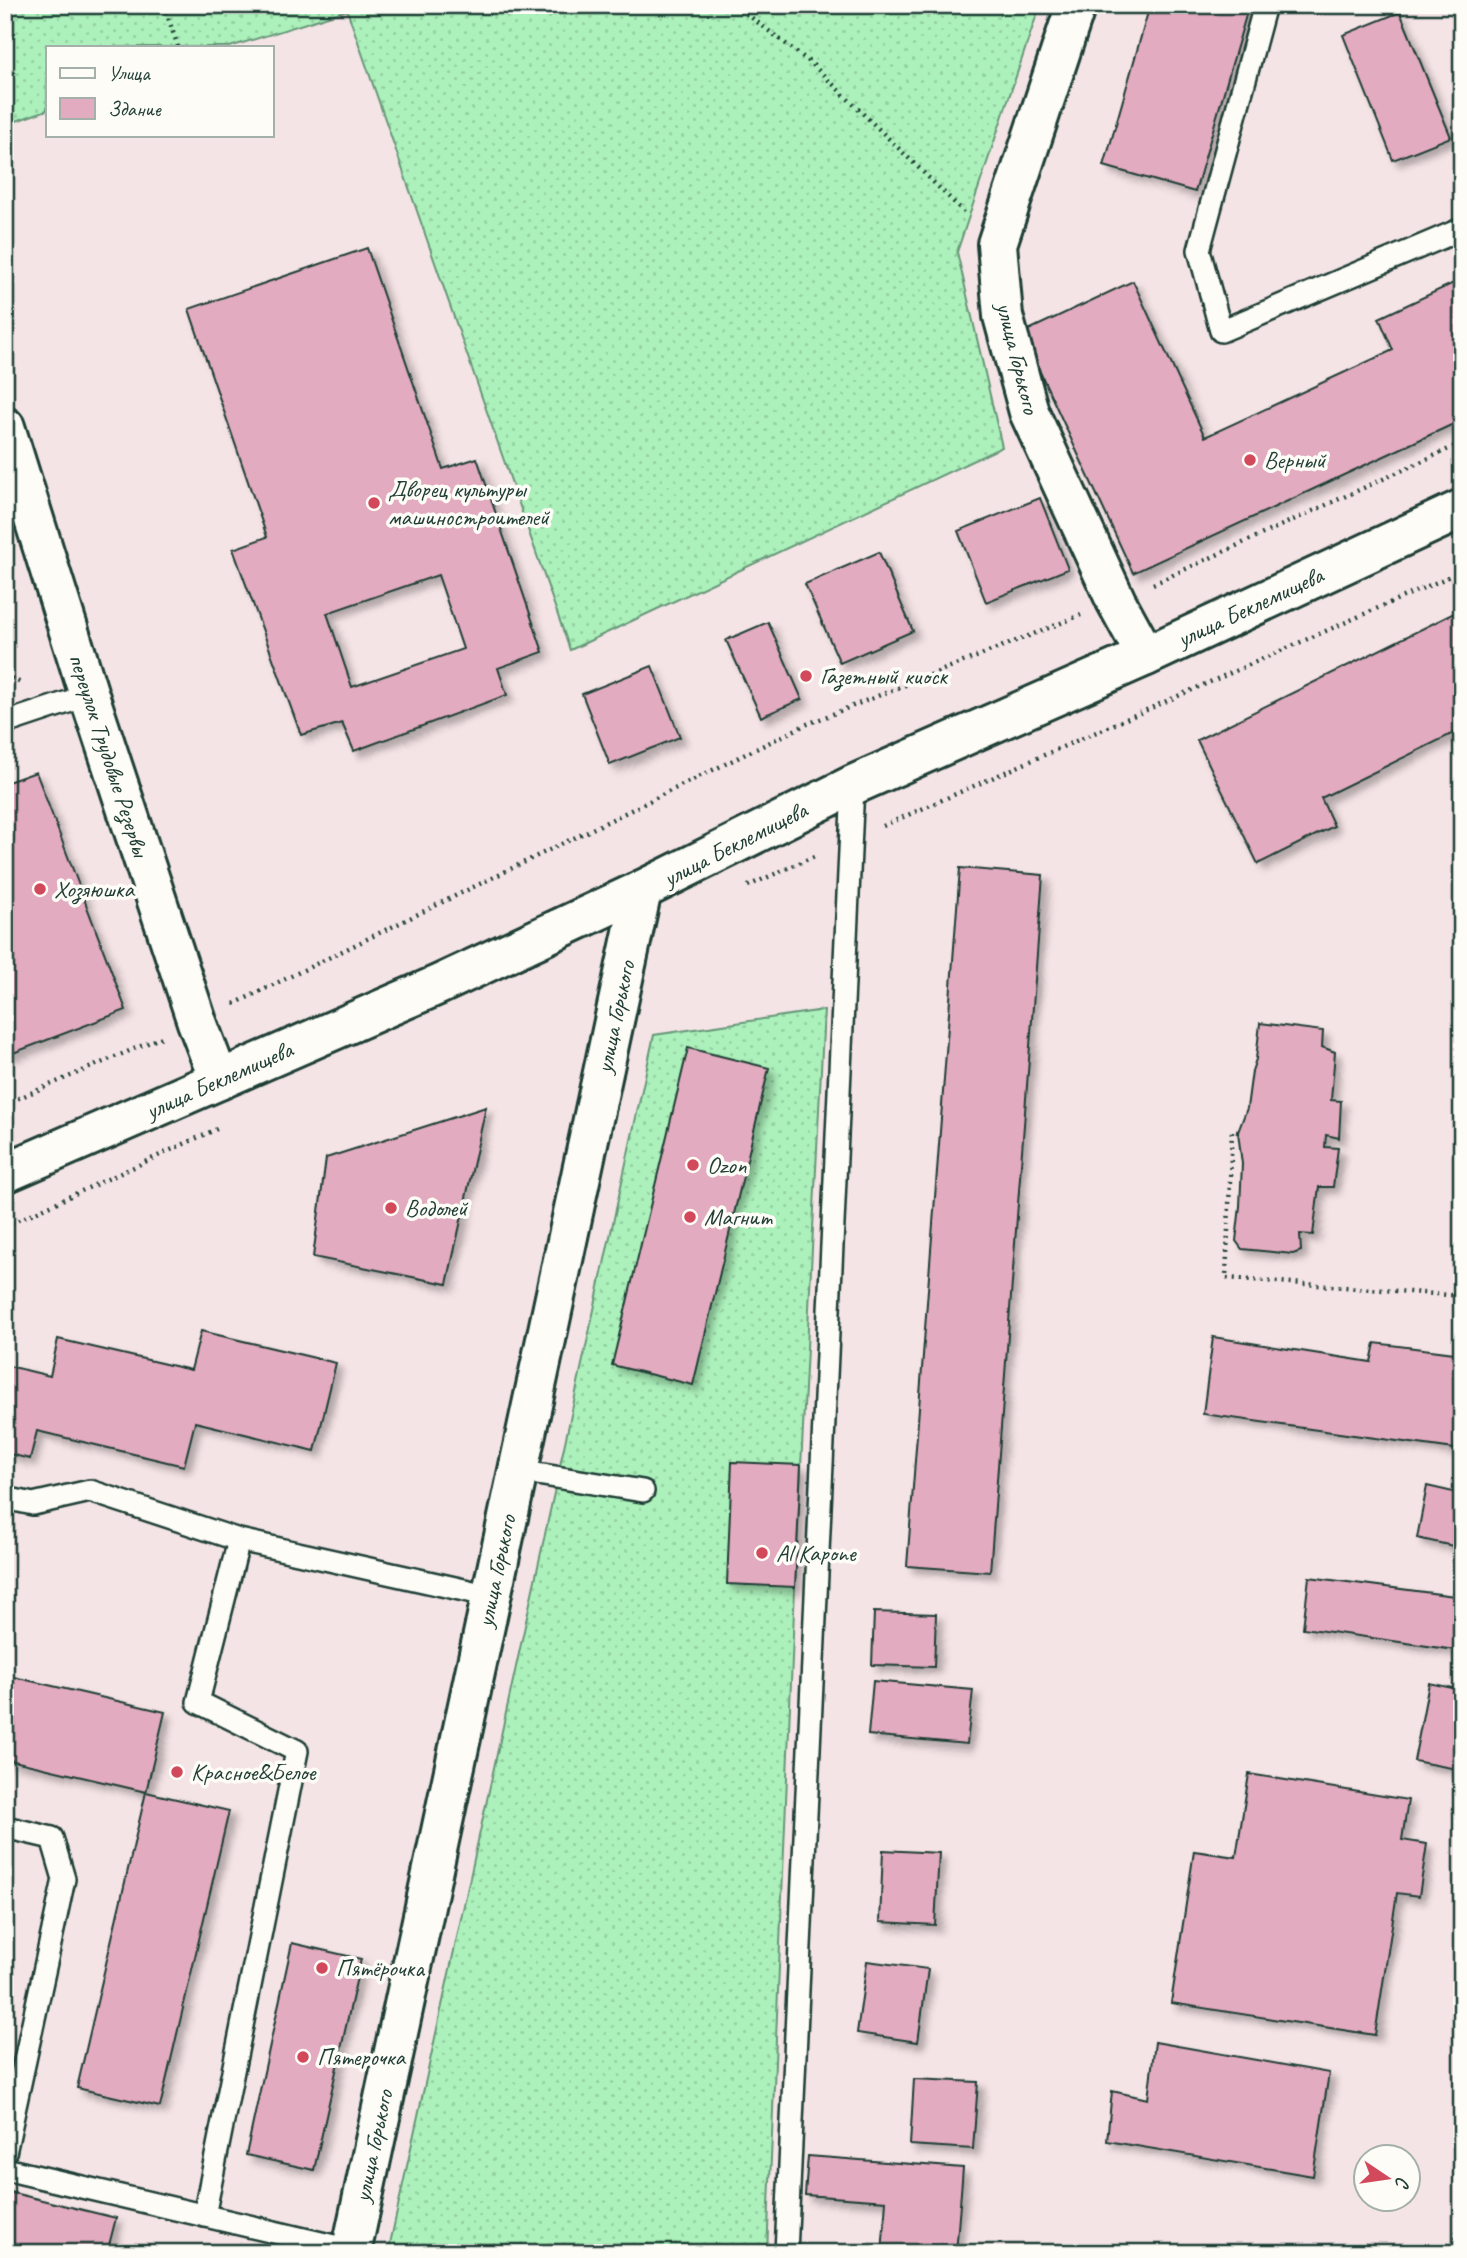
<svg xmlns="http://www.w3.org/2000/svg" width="1467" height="2258" viewBox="0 0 1467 2258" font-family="Caveat,sans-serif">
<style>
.grass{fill:url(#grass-dots);stroke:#669778;stroke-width:2}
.building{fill:#e3abbf;stroke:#1f3d34;stroke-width:2;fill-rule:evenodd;filter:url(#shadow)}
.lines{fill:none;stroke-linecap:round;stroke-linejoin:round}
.lane-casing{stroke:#1f3d34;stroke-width:26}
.street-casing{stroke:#1f3d34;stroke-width:44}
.secondary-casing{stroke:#1f3d34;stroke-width:44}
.path{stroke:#1f3d34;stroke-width:4.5;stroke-dasharray:2 5;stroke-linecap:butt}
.lane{stroke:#fdfcf7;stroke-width:21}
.street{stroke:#fdfcf7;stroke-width:38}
.secondary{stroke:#fdfcf7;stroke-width:38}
.poi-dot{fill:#d1495b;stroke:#fdfcf7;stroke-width:2.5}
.labels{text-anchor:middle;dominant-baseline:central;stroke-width:7;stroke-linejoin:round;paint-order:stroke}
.street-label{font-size:24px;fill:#1f3d34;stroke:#fdfcf7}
.poi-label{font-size:24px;fill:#1f3d34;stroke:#fdfcf7;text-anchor:start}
</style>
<defs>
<pattern id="grass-dots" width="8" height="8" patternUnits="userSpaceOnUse" patternTransform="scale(1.75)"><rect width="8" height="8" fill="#acf1bb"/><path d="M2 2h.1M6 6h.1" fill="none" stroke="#94d0a1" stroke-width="1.8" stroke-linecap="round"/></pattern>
<filter id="shadow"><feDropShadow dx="6" dy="6" stdDeviation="3.5" flood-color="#0004"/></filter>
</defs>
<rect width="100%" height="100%" fill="#f5e4e6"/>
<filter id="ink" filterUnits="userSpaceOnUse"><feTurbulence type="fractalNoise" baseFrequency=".0143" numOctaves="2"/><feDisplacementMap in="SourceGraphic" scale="14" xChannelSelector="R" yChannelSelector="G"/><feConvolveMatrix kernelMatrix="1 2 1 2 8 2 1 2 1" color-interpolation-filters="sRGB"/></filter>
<g filter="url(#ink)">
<!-- grass -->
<path class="grass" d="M5,5h1035l-83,247 45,195 -432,203 -223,-640 -117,37h-183v63l-42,15z
M824,1010l-29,577 -28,666h-379l266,-1218z"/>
<!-- building -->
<path class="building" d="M1150,5h99l-54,187 -91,-26z
M1450,5h12v28z
M1400,12l51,125 -58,23 -50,-125z
M367,248l76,221 34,-11 66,194 -45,16 9,27 -153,56 -12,-28 -41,12 -68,-186 34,-12 -78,-228zM438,575l25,74 -111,38 -25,-74z
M1462,279v141l-329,153 -111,-240 111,-52 72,156 188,-87 -14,-32z
M1040,498l28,71 -82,33 -28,-71z
M879,552l34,79 -73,32 -35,-79z
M1462,609v120l-141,69 13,28 -76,38 -61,-124z
M768,622l34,77 -41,18 -35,-77z
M652,666l28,71 -70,28 -28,-71z
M36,772l90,238 -121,46v-90l8,-3 -8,-20v-160z
M960,868l83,7 -53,697 -83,-6z
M1260,1023l63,8 -1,16 13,5 -4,48 10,1 -2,37 -13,-3 -1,12 13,1 -5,39h-14l-6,48 -13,-1 1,17 -8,3 -51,-5 -6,-8 4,-35 2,-42 -4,-32 9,-24 5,-37 4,-12z
M688,1048l81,20 -76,317 -81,-20z
M486,1107l-39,177 -134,-27 13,-99z
M201,1331l135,32 -21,88 -120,-29 -11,44 -147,-35 -7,28 -25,-6v-88l45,11 8,-37 133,31z
M1213,1337l158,25 4,-19 87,11v96l-259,-36z
M732,1462l69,3 -6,122 -68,-3z
M1427,1486l35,8v54l-45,-10z
M1309,1577l153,20v54l-159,-23z
M874,1612l62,2 -2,53 -62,-2z
M5,1675l160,37 -19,80 -141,-33z
M873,1681l100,9 -6,54 -99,-9z
M1429,1683l33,7v80l-48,-9z
M1249,1774l159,26 -6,40 25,4 -8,52 -22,-3 -22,142 -204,-32 23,-152 42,6z
M146,1792l83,19 -69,296 -83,-19z
M883,1850l56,3 -4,72 -55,-3z
M292,1943l69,16 -47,211 -68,-15z
M867,1961l61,8 -10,73 -61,-9z
M1155,2042l174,31 -16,103 -206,-35 5,-50 36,8z
M914,2079l64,3 -5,67 -63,-4z
M808,2156l155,12 -7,85h-74l4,-52 -81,-6z
M5,2191l111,27 -9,35h-102z"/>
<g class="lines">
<!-- lane casing -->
<g class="lane-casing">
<path id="lane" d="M1265,5l-66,245 22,81 241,-102
M5,723l84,-28
M518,1471l125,20
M5,1498l28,6 57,-13 149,49 252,56
M5,1827l47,11 12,41 -59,274
M5,2169l346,81
M204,2216l93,-465 -99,-49 41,-162
M786,2253l67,-1468"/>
</g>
<!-- street casing -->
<g class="street-casing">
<path id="street" d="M1076,5l-79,239 6,72 26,96 87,189 30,55
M5,427l84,268 108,327 22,58
M351,2253l291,-1363"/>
</g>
<!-- secondary casing -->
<g class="secondary-casing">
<path id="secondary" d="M5,1173l433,-188 204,-95 211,-105 293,-129 316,-147"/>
</g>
<!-- path -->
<path class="path" d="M164,5l14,42
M735,5l76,58 153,149
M1153,584l309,-141
M5,675l18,9
M883,826l579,-255
M748,886l69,-31
M234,1004l571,-279 276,-110
M5,1104l157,-67
M1238,1132l-6,-1 -6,147 236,18
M5,1226l214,-98
M1454,2253l8,-55"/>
<!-- lane -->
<use href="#lane" class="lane"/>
<!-- street -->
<use href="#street" class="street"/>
<!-- secondary -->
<use href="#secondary" class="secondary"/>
</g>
</g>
<!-- markers -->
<g class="poi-dot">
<circle cx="1250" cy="460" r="7"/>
<circle cx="374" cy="503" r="7"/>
<circle cx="806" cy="676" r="7"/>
<circle cx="40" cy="889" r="7"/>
<circle cx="693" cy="1165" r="7"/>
<circle cx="391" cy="1208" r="7"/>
<circle cx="690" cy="1217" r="7"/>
<circle cx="762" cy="1553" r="7"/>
<circle cx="177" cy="1772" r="7"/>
<circle cx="322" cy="1968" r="7"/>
<circle cx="303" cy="2057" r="7"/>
</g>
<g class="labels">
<!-- street labels -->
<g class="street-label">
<text transform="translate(1018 358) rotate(76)">улица Горького</text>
<text transform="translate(1250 607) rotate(-25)">улица Беклемищева</text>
<text transform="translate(109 755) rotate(72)">переулок Трудовые Резервы</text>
<text transform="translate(735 844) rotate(-27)">улица Беклемищева</text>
<text transform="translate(615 1017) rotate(-78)">улица Горького</text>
<text transform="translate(219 1080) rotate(-24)">улица Беклемищева</text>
<text transform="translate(496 1571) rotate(-78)">улица Горького</text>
<text transform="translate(373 2146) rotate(-78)">улица Горького</text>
</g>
<!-- poi labels -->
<g class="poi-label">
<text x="1264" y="460">Верный</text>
<text x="388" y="489">Дворец культуры<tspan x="388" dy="28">машиностроителей</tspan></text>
<text x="820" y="676">Газетный киоск</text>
<text x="54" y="889">Хозяюшка</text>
<text x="707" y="1165">Ozon</text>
<text x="405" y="1208">Водолей</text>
<text x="704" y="1217">Магнит</text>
<text x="776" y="1553">Al Kapone</text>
<text x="191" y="1772">Красное&amp;Белое</text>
<text x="336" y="1968">Пятёрочка</text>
<text x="317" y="2057">Пятерочка</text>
</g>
</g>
<!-- margin -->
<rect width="1467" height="2258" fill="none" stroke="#fdfcf7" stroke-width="28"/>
<rect x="14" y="14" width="1439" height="2230" fill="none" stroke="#1f3d34" stroke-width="2.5" filter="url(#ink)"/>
<!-- legend -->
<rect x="46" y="46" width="228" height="91" fill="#fdfcf7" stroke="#a4b0a9" stroke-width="2"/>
<rect x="60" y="68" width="35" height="10" fill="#fdfcf7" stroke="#a4b0a9" stroke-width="2"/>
<text x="108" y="80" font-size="21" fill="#1f3d34">Улица</text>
<rect x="60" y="98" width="35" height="21" fill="#e3abbf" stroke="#a4b0a9" stroke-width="2"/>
<text x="108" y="116" font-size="21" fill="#1f3d34">Здание</text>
<!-- north arrow -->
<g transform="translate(1387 2178) rotate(103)"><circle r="33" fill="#fdfcf7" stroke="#a4b0a9" stroke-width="2"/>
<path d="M0-5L12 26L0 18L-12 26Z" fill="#d1495b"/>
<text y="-10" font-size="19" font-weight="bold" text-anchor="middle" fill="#1f3d34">С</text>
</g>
</svg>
